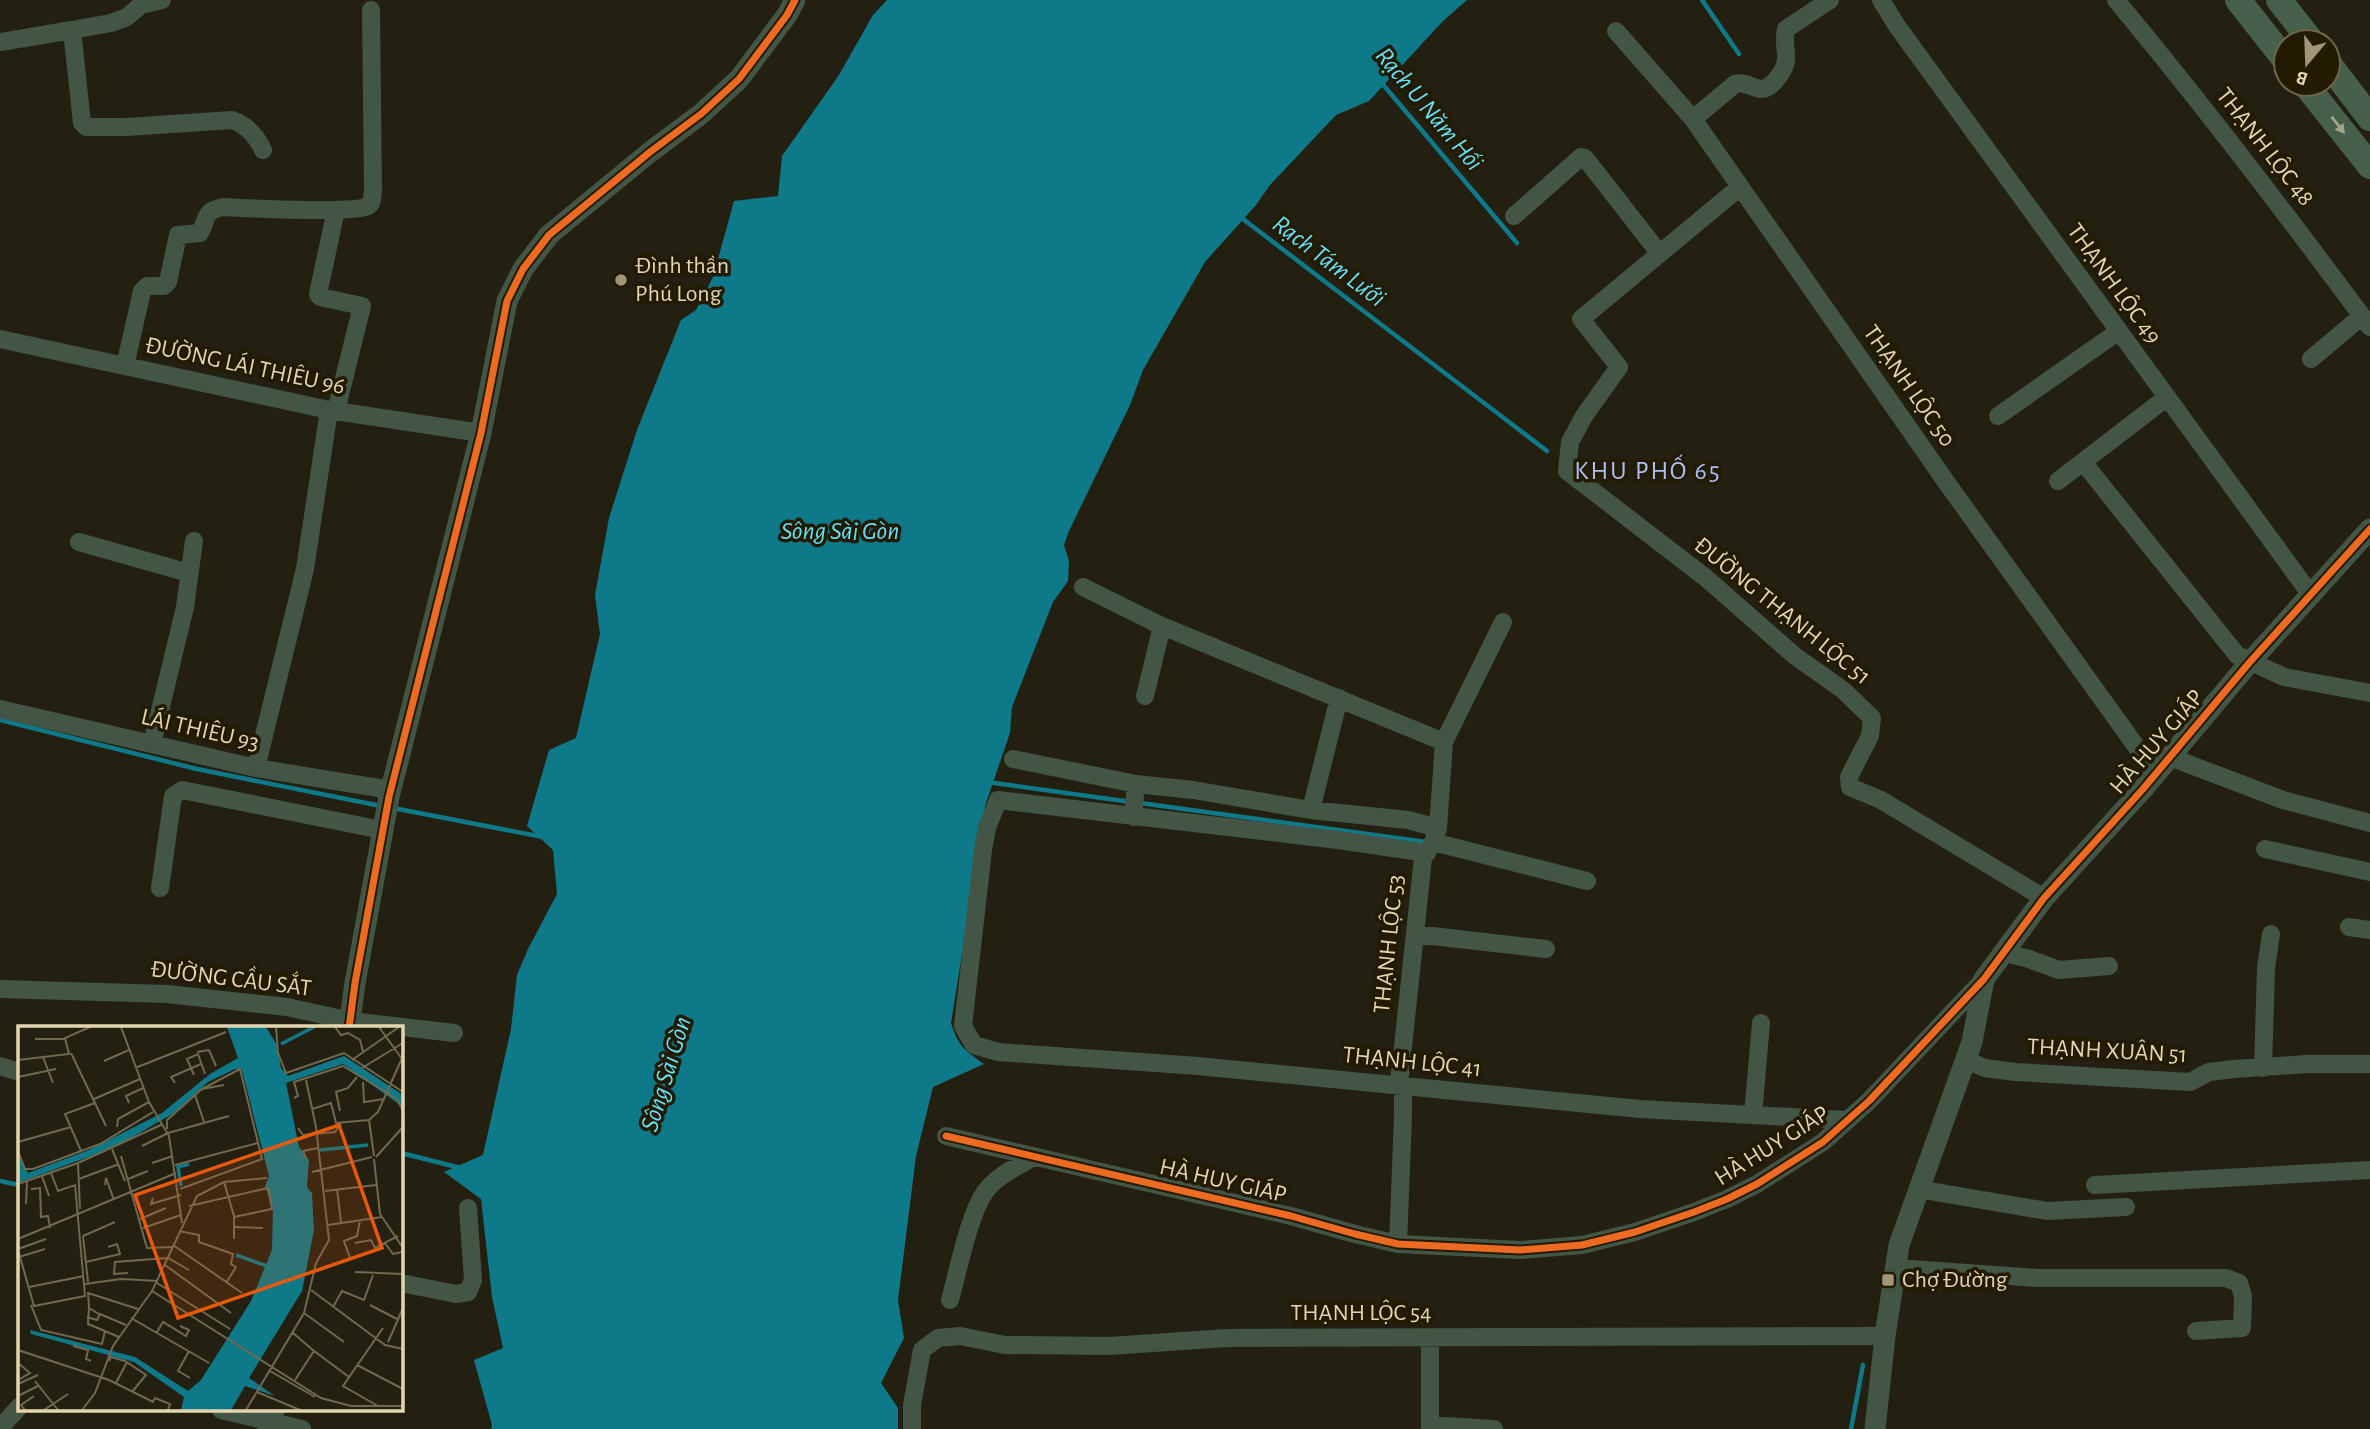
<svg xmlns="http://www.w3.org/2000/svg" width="2370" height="1429" viewBox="0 0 2370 1429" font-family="'Alegreya Sans',sans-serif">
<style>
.water{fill:#0e7988}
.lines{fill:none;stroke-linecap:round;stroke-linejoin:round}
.stream{stroke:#0e7988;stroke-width:4.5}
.minor{stroke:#435646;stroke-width:18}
.tertiary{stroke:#435646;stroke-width:21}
.primary{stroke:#46604c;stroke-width:26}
.cycleway-casing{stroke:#221a01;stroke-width:11}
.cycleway{stroke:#ed6a23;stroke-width:7}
.oneway{fill:#a4a787}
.poi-dot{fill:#a09678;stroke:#221a01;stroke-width:2.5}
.labels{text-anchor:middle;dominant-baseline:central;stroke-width:7;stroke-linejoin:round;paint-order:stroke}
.street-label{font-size:24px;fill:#e3d6af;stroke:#221a01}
.poi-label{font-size:24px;fill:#e3d6af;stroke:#221a01;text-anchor:start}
.water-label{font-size:26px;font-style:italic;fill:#66dff7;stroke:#221a01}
.neighbourhood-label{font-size:26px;letter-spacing:2px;fill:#afbef5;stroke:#221a01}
.inset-river{fill:none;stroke:#0e7988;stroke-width:3.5}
.inset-road{fill:none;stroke:#706950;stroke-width:2}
.view{fill:#e8590c;fill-opacity:0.15;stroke:#e8590c;stroke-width:3.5}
.inset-edge{fill:none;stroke:#e3d6af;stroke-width:3.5}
</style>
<rect width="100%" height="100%" fill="#242011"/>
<!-- water -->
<path class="water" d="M887,0h580l-24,21 -74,80 -33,14 -66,70 -14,20 -51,57 -62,108 -13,35 -61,126 -5,14 5,16 -1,20 -15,21 -41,105 -2,26 -25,73 -2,16 -32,201c7,23 14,27 33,41l-51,23 -17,69 -18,144 6,38 -23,45 17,25v21h-407l1,-4 -18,-65 29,-12 -11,-51 -11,-98 -37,-27 39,-17 28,-126 6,-54 11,-26 29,-55 -4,-44 -26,-24 22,-76 27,-12 24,-104 -5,-39 14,-77 28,-88 44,-110 15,-10 17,-33 21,-76 44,-5 4,-40 57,-81 34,-60z"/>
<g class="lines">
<!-- stream -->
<path class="stream" d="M1702,0l37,54
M1380,81l137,162
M1239,216l308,235
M0,720l197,49 184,37
M987,782l144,20
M1140,803l286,39
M393,808l150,29
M401,1153l60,15
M0,1181l19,4
M1851,1429l12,-64"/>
<!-- minor -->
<path class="minor" d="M1881,0l16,26 414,569
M2116,0c88,106 172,216 254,327
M72,30l39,-7 16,-6 14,-12 21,-5
M1616,31l77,88 256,367 207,288
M0,42l72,-12 10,93 4,4h40l106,-7c15,5 24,15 31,30
M1693,119l42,-35c11,-3 16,4 26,5 6,0 10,-4 14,-8 20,-23 6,-28 11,-52l44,-29
M1740,187l-159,132 38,48 -35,49 -14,26 -3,29 139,107 89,78 48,34 29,28 -2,18 -21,41 1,10 31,13 163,98
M336,210l-18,84 2,3 42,9 -26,105
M1514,216l67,-59 4,1 75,96
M0,339l329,71 152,23
M2311,359l51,-43
M125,366l17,-75 5,-5h17l4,-4 10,-47 22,-2c8,-16 4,-22 23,-26 21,1 135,7 145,-1 5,-3 4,-10 5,-16l-2,-180
M1998,416l121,-85
M2083,462l154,193 47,22 86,16
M2058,481l108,-83
M79,542l110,31
M1083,587l79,39 -17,70
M1162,626l282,116
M0,709l256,59 135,22
M152,744l33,-137 9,-66
M2170,757l113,43 87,23
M1013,759l123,25 57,6 118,20 97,10 30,8
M256,768l49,-199 24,-159
M1311,810l28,-112
M1133,817l3,-33
M1433,842l154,39
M2265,849l105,23
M1427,853l-89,-13 -340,-40 -11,28 -4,22 -20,176 11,19 24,7 200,14 442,43 207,11
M160,888l13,-92 9,-6 200,40
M2349,927l21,3
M1415,934l131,15
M2003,953l23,5 33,12 50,-4
M0,989l167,5 120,13 64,14 103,12
M1966,1060l19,8 30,4 175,10 19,-10 25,-3 73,-5h63
M0,1066l19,6
M2263,1068l3,-100 5,-34
M1753,1115l8,-92
M946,1136l345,80 64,18 43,10 122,6 62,-5 53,-13 59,-20 33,-13 30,-15 66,-42 46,-41 115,-122
M2095,1185l275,-15
M1918,1189l129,22 79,-4
M1398,1244l5,-128v-23l-4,-9 24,-226 10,-16 5,-14 6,-86 59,-120
M1896,1268l141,10h189l13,5 4,13 -1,32 -46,3
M401,1283l55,11 12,-2 5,-12 -5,-72
M950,1300c8,-28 19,-86 35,-108 11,-16 32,-25 48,-35
M1430,1338v91
M221,1410l81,19
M1430,1425l64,4
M0,1428l19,-21
M912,1429v-24l10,-55 16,-12 22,-2 45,9 104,1 118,-8 658,-2"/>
<!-- tertiary -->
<path class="tertiary" d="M349,1028l6,-45 34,-186 92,-364 26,-132 16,-32 26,-34 101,-83 51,-38 38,-35 48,-64 8,-15
M268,1429l6,-19
M1875,1429l10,-93 14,-91 73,-203 12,-63 60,-81 99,-109 106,-126 121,-134"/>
<!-- primary -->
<path class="primary" d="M2238,0l48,61
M2279,0l33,42
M2328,63l42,55
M2305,84l65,82"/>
<!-- cycleway casing -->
<g class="cycleway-casing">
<path id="cycleway" d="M349,1028l6,-45 34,-186 92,-364 26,-132 16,-32 26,-34 101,-83 51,-38 38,-35 48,-64 8,-15
M946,1136l345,80 64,18 43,10 122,6 62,-5 53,-13 59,-20 33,-13 30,-15 66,-42 46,-41 115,-122 60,-81 99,-109 106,-126 121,-134"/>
</g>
<!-- cycleway -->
<use href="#cycleway" class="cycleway"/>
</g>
<!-- one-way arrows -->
<defs><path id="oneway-solid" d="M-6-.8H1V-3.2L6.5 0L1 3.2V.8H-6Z" transform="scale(1.75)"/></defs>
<use class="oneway" href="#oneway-solid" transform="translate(2338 125) rotate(52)"/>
<!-- markers -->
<g class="poi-dot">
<circle cx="621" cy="280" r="7"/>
<rect x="1881" y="1273" width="14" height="14" rx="3.5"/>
</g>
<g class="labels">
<!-- street labels -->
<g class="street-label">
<text transform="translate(2265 147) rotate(52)">THẠNH LỘC 48</text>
<text transform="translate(2114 284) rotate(54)">THẠNH LỘC 49</text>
<text transform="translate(245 366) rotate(12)">ĐƯỜNG LÁI THIÊU 96</text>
<text transform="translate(1909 386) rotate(55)">THẠNH LỘC 50</text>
<text transform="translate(1782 611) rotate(39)">ĐƯỜNG THẠNH LỘC 51</text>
<text transform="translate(200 730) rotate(13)">LÁI THIÊU 93</text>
<text transform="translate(2157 742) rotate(-49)">HÀ HUY GIÁP</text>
<text transform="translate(1389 944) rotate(-84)">THẠNH LỘC 53</text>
<text transform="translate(231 979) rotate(7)">ĐƯỜNG CẦU SẮT</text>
<text transform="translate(2107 1051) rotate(3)">THẠNH XUÂN 51</text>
<text transform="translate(1412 1062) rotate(6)">THẠNH LỘC 41</text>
<text transform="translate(1772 1146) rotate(-32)">HÀ HUY GIÁP</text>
<text transform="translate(1223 1181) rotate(13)">HÀ HUY GIÁP</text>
<text x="1361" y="1313">THẠNH LỘC 54</text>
</g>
<!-- poi labels -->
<g class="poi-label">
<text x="635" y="266">Đình thần<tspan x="635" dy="28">Phú Long</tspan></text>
<text x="1902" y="1280">Chợ Đường</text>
</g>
<!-- water labels -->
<g class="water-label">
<text transform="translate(1429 109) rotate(50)">Rạch U Năm Hối</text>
<text transform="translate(1329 261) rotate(37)">Rạch Tám Lưới</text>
<text x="840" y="531">Sông Sài Gòn</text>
<text transform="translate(666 1074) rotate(-73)">Sông Sài Gòn</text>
</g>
<!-- neighbourhood labels -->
<g class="neighbourhood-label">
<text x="1648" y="471">KHU PHỐ 65</text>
</g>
</g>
<!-- overview -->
<g transform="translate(18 1026)">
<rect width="385" height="385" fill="#242011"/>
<path d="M209,1h39l11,18 4,23 7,8 56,-20 59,39v12l-60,-43 -57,19 13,64 10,13 -2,27 5,6 2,37 -12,61 -53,87 26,18 -30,-10 -14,24h-50l3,-13 -50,-35 -103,-28 -1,-4 105,27 53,34 13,-11 50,-79 21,-51 1,-42 -8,-22 4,-10 -27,-106 -7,-1 -27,13 -34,31 -59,34 -97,36v-29l10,19 61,-23 73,-37 48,-39 28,-16z" fill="#0e7988"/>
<path class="inset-river" d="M263,18l33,-17M302,124l48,-5M163,160l-3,-19 11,-3M218,229l31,11"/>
<path class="inset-road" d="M103,1l28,75 20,34 13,87M258,1l2,26 8,20 58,-20 59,39M317,1l6,8 7,-2 12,7 3,12M361,1l23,32M17,13h30M179,26l12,-2 7,16M53,27l35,73M25,31l10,26M0,34l51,-6 -4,-16 25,-11M334,34l47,-33M86,35l25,-11M117,42l91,-36M344,42l41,-25M176,49l-7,-16 11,-5 7,20M0,51l38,-8M345,56l1,20 20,-3M157,57l-4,-6 30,-13M177,69l9,27M276,72l4,-2 -4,-14 49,-16 54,33 6,12M76,73l46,-20M111,77l-3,-7 17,-8M294,83l19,-6 5,20 33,-3M322,85l-4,-19 12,-4 9,-11M99,101l1,-8 31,-17M280,102l5,7 32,-3 6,-9M149,103v-9l35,-31 22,-4M0,116l53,-15M124,120l26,-13 61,-17M94,123l13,32M0,125l7,18h8l67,-25 53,-32M63,125l-16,-37 30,-11M103,130l26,92 25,-1M356,130l-5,-36 9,-8 25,-56M358,131l27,-30M288,132l-3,-7 15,-3M356,133l6,55 23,34M60,137l2,46M134,137l21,-7M157,139l83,-22M294,146l60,-15M24,150l7,20M61,153l40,-15M110,153l20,-8M206,156l10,34v23M0,158l60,-21 85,-39M87,159l1,-7 8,22M13,163l9,-1 1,29 7,-1 2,12M162,163l82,-30 -22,-90 -38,20M319,163l4,33M307,165l51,-6M135,172l-2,6 30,-9M8,178l1,-23M171,180l79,-18 4,21 -38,8M122,193l26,-11M310,199l54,-8M217,201l28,1M125,202l38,-13M161,205l20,4v7l34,12 -2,10 5,3 -10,16M65,210l5,46M65,210l32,-14M0,213l158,-66M337,217l16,-3 4,8 23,-12M367,217l8,11 9,-2M155,219l69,48M0,223l28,-10M0,224l16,56 51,-10 -10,-111 -17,6 -7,-18M1,231l26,-8M332,232l-6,-17 13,-5 3,-16M68,236l34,-8 -3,-10 -9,3M147,239l66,48M337,246l48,2M110,247l-14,1 1,-12 53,-4 21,12M139,257l73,46M67,258l36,-5 37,2M11,261l55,-11M293,264l74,55 18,4M134,265l45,-95 27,-14 43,-4M70,266l1,16 10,6M70,267l50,16M13,279l10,25 61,14 3,-13M352,279l29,15M315,281l9,-16 22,9 9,-25M71,282l-1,16 31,13M286,287l40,29M69,291l10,3 3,-6 26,11M113,292l78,45M139,306l6,-10 23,14 3,-6 -9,-4M275,307l21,18M370,316l15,-34M55,320l15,4 -2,9 5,2M0,324l91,30 44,22 2,-4 15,6 -2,6M171,325l-11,20 12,7M91,335l2,-4 14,4 21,14 -14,17M0,337l12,10 -12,7M339,339l46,24M252,345l45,26M277,354l19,-29 35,26M17,355l23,29M98,357l11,-21M0,358l20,-9M239,366l43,18M0,370l20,-10M360,380l-35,-20 40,-58M7,384l-4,-5 13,-9M26,384l24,-16M64,384l13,-17 18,-47 39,-55 169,107 30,8h52M228,384l58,-97 12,-50 13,-23 -13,-113 -10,-47"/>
<path class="view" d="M321,99l43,123 -204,70 -43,-123z"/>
<rect width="385" height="385" class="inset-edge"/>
</g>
<!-- north arrow -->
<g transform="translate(2307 63) rotate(199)"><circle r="33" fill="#221a01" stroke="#6f6547" stroke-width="2"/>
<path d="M0-5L12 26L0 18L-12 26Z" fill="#a09678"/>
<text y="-10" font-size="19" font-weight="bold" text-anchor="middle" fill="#e3d6af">B</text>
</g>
</svg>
